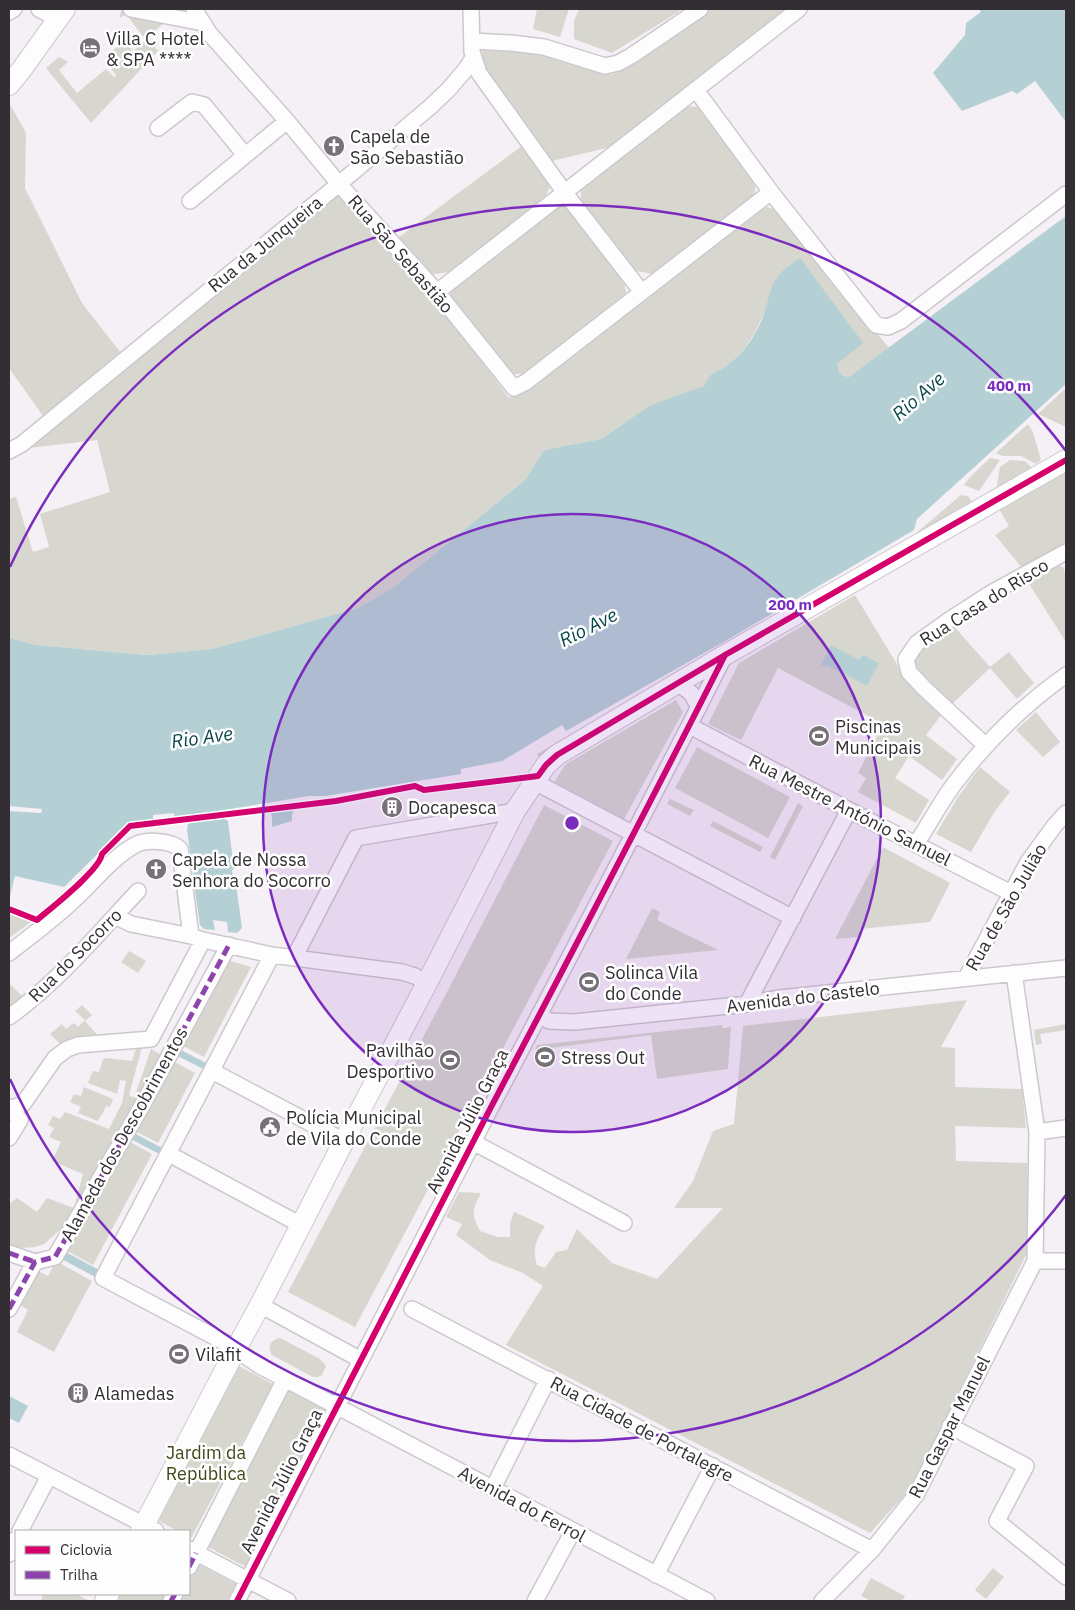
<svg xmlns="http://www.w3.org/2000/svg" width="1075" height="1610" viewBox="0 0 1075 1610" font-family="'IBM Plex Sans',sans-serif">
<style>
.green{fill:#d7d7cf}
.water{fill:#b5d0d4}
.lines{fill:none;stroke-linecap:round;stroke-linejoin:round}
.minor-casing{stroke:#cdc8ce;stroke-width:18}
.major-casing{stroke:#cdc8ce;stroke-width:22}
.minor{stroke:#fefdfe;stroke-width:15}
.major{stroke:#fefdfe;stroke-width:20}
.quiet{stroke:#8e44ad;stroke-width:5;stroke-dasharray:10 5;stroke-linecap:butt}
.cycleway-casing{stroke:#fefefe;stroke-width:9}
.cycleway{stroke:#d6006c;stroke-width:6}
.ring{fill:none;stroke:#7b2cbf;stroke-width:2.5}
.labels{text-anchor:middle;dominant-baseline:central;stroke-width:5;stroke-linejoin:round;paint-order:stroke}
.poi-label{font-size:18px;fill:#332e33;stroke:#fefefe;text-anchor:start}
.street-label{font-size:18px;fill:#332e33;stroke:#fefefe}
.park-label{font-size:18px;fill:#404a19;stroke:#fefefe}
.water-label{font-size:19px;font-style:italic;fill:#09474a;stroke:#fefefe}
.centre{fill:#7b2cbf;stroke:#fefefe;stroke-width:2.5}
.ring-label{font-size:15px;text-anchor:middle;font-weight:bold;fill:#7b2cbf;stroke:#fefefe;stroke-width:5;stroke-linejoin:round;paint-order:stroke}
</style>
<rect width="100%" height="100%" fill="#f5eff6"/>
<!-- green -->
<path class="green" d="M537,9h32l-9,28 -27,-8z
M579,9h104l-71,44 -38,-14v-18z
M711,9h74l-170,137 -63,15 -20,-23 -47,-69 -4,-23 81,10 51,18z
M121,10l48,9 -24,20 -19,-25 -6,4z
M148,39l10,12 -67,72 -45,-55 13,-11 9,5 -9,8 18,23 29,-24 8,8 2,-2 -5,-6z
M124,41l8,9 -20,16 -7,-9z
M10,104l16,29 -1,55 57,115 39,50 -78,63 -34,-48v-262z
M686,106l14,1 56,76 -2,13 -101,78 -16,-3 -56,-67v-18z
M523,145l28,39 -6,14 -96,74 -21,3 -29,-38z
M334,195l14,4 86,99 75,100 254,-192 15,4 111,138 -40,29c-9,-1 -12,-5 -11,-14l-74,-50c-13,29 -24,48 -54,62l-5,11 -27,11 -58,29 -19,13 -57,11 -19,30 -130,106 -37,22 -146,41 -64,6 -112,-10 -27,-7v-139l7,-2 17,55 16,-5 -9,-33 70,-22 -13,-52 -68,8z
M566,203l57,73 3,16 -4,7 -97,75h-18l-58,-74 4,-16 98,-76z
M1066,388v39l-28,-13z
M1028,424l5,8 8,28 -5,4 -15,-8h-18l-7,-3z
M990,458l10,2 -21,31 -15,-6 6,-8z
M1010,460l15,1 7,7 -36,23 4,-24z
M1066,468v78l-44,22 -27,-33 14,-9 -12,-21z
M961,495l7,1 6,9 -433,255 -4,-6 378,-220z
M1055,564l8,3 3,8v67l-40,-63z
M855,595l54,89 33,30 -16,21 31,24 -15,21 -33,-24 -14,22 34,22 -13,23 -58,-31 8,-14 -8,-5 25,-49 -105,-56 -37,72 -33,-16 31,-61z
M952,624l38,43 19,-15 25,31 -17,16 -27,-31 -40,38 -36,-35 -3,-13 8,-12z
M676,700l7,12 -59,107 -70,-37 12,-18z
M1036,712l24,30 -17,15 -27,-27z
M697,747l93,50 -22,41 -93,-50z
M980,767l30,25 -15,19 -24,41 -35,-18 22,-37z
M670,799l24,11 -4,6 -23,-12z
M798,803l5,3 -28,54 -5,-3z
M544,805l69,36 -258,486 -67,-35 161,-304z
M713,821l50,26 -3,5 -50,-26z
M883,847l67,36 -20,39 -70,7v8l-25,2z
M652,908l8,4 -3,8 61,30 -92,9z
M9,912l22,10 -22,16z
M129,951l17,10 -8,12 -17,-11z
M224,959l27,8 -47,90 -25,-13z
M9,983l17,17 -17,10z
M967,1000l-26,47 14,1v39l67,2 4,39 -71,-2 1,35 71,2 1,37 4,43 -121,245 -41,45 -364,-188 37,-59 -20,-13 -33,-13 -34,-25 6,-11 -16,-7 13,-25 22,1c-9,17 -10,21 -1,38l18,6h12v-13l4,-12 31,14c-9,14 -13,23 -8,39l8,3 11,-16 11,-2 10,-21 35,34 45,16 66,-71h-49l19,-27 20,-50 21,-7 9,-98z
M82,1005l10,10 -7,6 16,18 -39,7 -12,-12 12,-10 4,5 8,-6 4,4 7,-7 -10,-9z
M1066,1024v6l-26,4 2,10 -6,1 -2,-15z
M722,1025l1,3 8,-1 -3,42 -71,10 -6,-44 -116,15 2,-5z
M137,1046l5,1 -13,48 5,3 17,-49 14,8 -95,164 -26,23 -9,3 -15,1 -11,-2v-42l8,-6 20,14 10,-14 27,10 9,-34 -31,-13 9,-19 -12,-5 5,-9 -6,-3 5,-9 7,3 5,-7 44,17 13,-26 4,-22 -6,-1 -3,14 -29,-11 5,-12 6,1 4,-13 3,-1 26,3z
M171,1060l24,13 -37,70 -25,-13z
M84,1087l29,12 -3,8 -4,-1 -4,9h-1l-3,6 -20,-8 3,-6 -11,-5 4,-8 7,2z
M125,1139l27,15 -59,111 -27,-15z
M56,1261l36,20 -38,71 -37,-20 11,-22 -8,-5 18,-34 10,5z
M280,1338l40,21 6,7 -4,9 -4,2h-5l-41,-22c-5,-8 -2,-15 8,-17z
M233,1363l40,21 -82,154 -2,-1v-6h-11l-27,-14z
M288,1390l39,20 -81,157 -38,-20z
M196,1563l40,21 -9,17h-50l3,-7h9v-17z
M993,1568l11,9 -18,22 -11,-9z
M871,1578l34,18 -3,5h-31l-10,-5z
M44,1594h31l15,7h-50z
M116,1594h53l-4,7h-54z"/>
<!-- water -->
<path class="water" d="M979,9h87v113l-31,-41 -18,13 -5,-3 -50,20 -29,-38 32,-38 1,-12 15,-11z
M1066,216v168l-149,135 -3,11 -192,113 -156,88 -4,-6 -60,36 -41,8v5l-136,22h-16l-134,22 -1,-5 -21,2v5l-23,2 -66,65 -49,-11 -6,24v-89l32,2 1,-4 -33,-3v-168l27,7 112,10 64,-6 146,-41 37,-22 130,-106 19,-30 57,-11 50,-34 53,-19 6,-11c28,-13 43,-33 54,-61 4,-11 5,-24 11,-33 5,-10 16,-17 25,-23l63,85 -25,20c-1,9 2,13 11,14z
M831,645l28,15 4,-5 16,8 -12,23 -41,-21 -1,2 -4,-2z
M296,806l-4,8v7l-20,6v-11l-3,-5z
M221,817l7,4 6,48 -2,1 1,7h2l7,51 -5,5 -9,-1 -1,-10 -14,-2 2,10 -11,-1 -4,-4 -6,-41 2,-1 -1,-8h-2l-6,-45 1,-6 5,-3z
M177,1048l33,17 -3,6 -33,-17z
M132,1132l34,18 -3,6 -34,-18z
M62,1250l39,21 -4,7 -39,-21z
M9,1396l19,10 -9,17 -10,-5z"/>
<g class="lines">
<!-- minor casing -->
<g class="minor-casing">
<path id="minor" d="M39,9l19,10
M131,9l72,14
M194,9l16,25 77,87 52,63 98,108 77,96 12,-6 245,-190
M471,9l1,43 7,21 86,120 76,98
M9,12l5,-3
M472,41l39,2 33,4 61,19 13,-3 13,-7 69,-47
M696,90l75,102 105,133 12,2 13,-6 165,-127
M158,128l34,-26 12,3 41,50
M190,201l97,-80
M437,292l362,-283
M9,451l13,-7 317,-260 91,-77 18,-17 18,-21 7,-11
M677,683l14,10 8,14
M690,726l159,84 162,83
M985,745l-61,-57 -15,-16 -3,-13 11,-16 32,-23 42,-27 75,-41
M535,782l258,136
M916,844c14,-21 26,-45 42,-65 31,-40 67,-75 108,-104
M115,916l16,8 60,12 12,4 69,15 130,17 13,4 12,7
M9,953c22,-17 45,-34 65,-53 21,-19 38,-43 63,-56 11,-5 35,-3 43,5l11,87
M272,955l-169,323 125,66 32,22 25,13 422,222
M294,958l62,-120 159,-27
M966,978l62,-116 27,-37 11,-12
M747,1004l102,-194
M540,1016l9,5 26,1 172,-18 32,-6 287,-30
M9,1017c49,-35 88,-82 129,-126
M212,1071l132,70
M9,1107l11,13 -11,18
M9,1109l14,-5 32,-46 12,-9 11,-4 73,-6 52,-99
M1037,1132l29,-4
M473,1142l151,81
M169,1154l132,71
M9,1253l26,9
M1035,1261h31
M260,1305l101,55
M9,1309l26,-47 20,-5 88,-153 86,-159
M412,1309l460,241
M950,1426l76,40 -29,55 69,56
M9,1455l147,76
M493,1488l55,-109
M20,1531l29,-55
M189,1549l99,52
M9,1554l7,-15
M189,1567l96,-188
M656,1575l57,-109
M171,1601l4,-7
M237,1601c84,-163 167,-327 252,-490 79,-151 159,-303 236,-456
M535,1601l38,-70
M822,1601l50,-51 44,-55 119,-234 2,-129 -23,-159"/>
</g>
<!-- major casing -->
<g class="major-casing">
<path id="major" d="M9,85l13,-16 43,-60
M141,1531l95,-182 24,-44 84,-164 83,-158 88,-172 31,-46 11,-10 168,-100 341,-195
M105,1601l4,-7"/>
</g>
<!-- minor -->
<use href="#minor" class="minor"/>
<!-- major -->
<use href="#major" class="major"/>
<!-- quiet -->
<path class="quiet" d="M9,1253l26,9
M9,1309l26,-47 20,-5 88,-153 86,-159
M189,1567l7,-14
M171,1601l4,-7"/>
<!-- cycleway casing -->
<g class="cycleway-casing">
<path id="cycleway" d="M9,909l28,11c14,-12 63,-50 65,-66l28,-28 206,-25 79,-15 9,4 114,-14 8,-11 11,-10 168,-100 341,-195
M237,1601c84,-163 167,-327 252,-490 79,-151 159,-303 236,-456"/>
</g>
<!-- cycleway -->
<use href="#cycleway" class="cycleway"/>
</g>
<!-- distance rings -->
<circle cx="572" cy="823" r="309" fill="#7b2cbf" fill-opacity=".12"/>
<g class="ring">
<circle cx="572" cy="823" r="309"/>
<path d="M1066 1195A618 618 0 0 1 10 1079M10 567A618 618 0 0 1 1066 451"/>
</g>
<!-- icons -->
<defs>
<g id="hotel-disc" transform="scale(1.125)"><circle r="9.5" fill="#777277" stroke="#fefefe"/><path d="M-6-4.5h1.5V1H6V5H4.5V3h-9V5H-6ZM-4 0a1.8 1.8 0 1 1 3.6 0ZM.5 0V-2.5h3Q6-2.5 6 0Z" fill="#fff"/></g>
<g id="church-disc" transform="scale(1.125)"><circle r="9.5" fill="#777277" stroke="#fefefe"/><path d="M-1.2-6h2.4v3.5h3.3v2.4h-3.3V6h-2.4V-.1h-3.3v-2.4h3.3Z" fill="#fff"/></g>
<g id="stadium-disc" transform="scale(1.125)"><circle r="9.5" fill="#777277" stroke="#fefefe"/><path d="M0-5a6.5 5 0 1 0 0 10a6.5 5 0 1 0 0-10ZM-3.5-1.8h7v3.6h-7Z" fill="#fff"/></g>
<g id="building-disc" transform="scale(1.125)"><circle r="9.5" fill="#777277" stroke="#fefefe"/><path d="M-4-6H4V6H1V3H-1V6H-4ZM-2.5-4.3h1.7v1.8h-1.7ZM.8-4.3h1.7v1.8H.8ZM-2.5-1h1.7V.8h-1.7ZM.8-1h1.7V.8H.8Z" fill="#fff"/></g>
<g id="civic-disc" transform="scale(1.125)"><circle r="9.5" fill="#777277" stroke="#fefefe"/><path d="M-.6-6.5H3V-4.5H.6V-3L4-1V1h2V6H-6V1h2V-1L-.6-3ZM-1.2 2.5V6h2.4V2.5Z" fill="#fff"/></g>
</defs>
<g fill-rule="evenodd">
<use href="#hotel-disc" x="90" y="48"/>
<use href="#church-disc" x="334" y="146"/>
<use href="#stadium-disc" x="819" y="736"/>
<use href="#building-disc" x="392" y="807"/>
<use href="#church-disc" x="156" y="869"/>
<use href="#stadium-disc" x="589" y="982"/>
<use href="#stadium-disc" x="545" y="1057"/>
<use href="#stadium-disc" x="450" y="1060"/>
<use href="#civic-disc" x="270" y="1127"/>
<use href="#stadium-disc" x="179" y="1354"/>
<use href="#building-disc" x="78" y="1393"/>
</g>
<g class="labels">
<!-- poi labels -->
<g class="poi-label">
<text x="106" y="38">Villa C Hotel<tspan x="106" dy="21">&amp; SPA ****</tspan></text>
<text x="350" y="136">Capela de<tspan x="350" dy="21">São Sebastião</tspan></text>
<text x="835" y="726">Piscinas<tspan x="835" dy="21">Municipais</tspan></text>
<text x="408" y="807">Docapesca</text>
<text x="172" y="859">Capela de Nossa<tspan x="172" dy="21">Senhora do Socorro</tspan></text>
<text x="605" y="972">Solinca Vila<tspan x="605" dy="21">do Conde</tspan></text>
<text x="434" y="1050" text-anchor="end">Pavilhão<tspan x="434" dy="21">Desportivo</tspan></text>
<text x="561" y="1057">Stress Out</text>
<text x="286" y="1117">Polícia Municipal<tspan x="286" dy="21">de Vila do Conde</tspan></text>
<text x="195" y="1354">Vilafit</text>
<text x="94" y="1393">Alamedas</text>
</g>
<!-- street labels -->
<g class="street-label">
<text transform="translate(265 244) rotate(-39)">Rua da Junqueira</text>
<text transform="translate(401 254) rotate(49)">Rua São Sebastião</text>
<text transform="translate(984 602) rotate(-32)">Rua Casa do Risco</text>
<text transform="translate(850 810) rotate(27)">Rua Mestre António Samuel</text>
<text transform="translate(1006 907) rotate(-60)">Rua de São Julião</text>
<text transform="translate(75 955) rotate(-45)">Rua do Socorro</text>
<text transform="translate(803 997) rotate(-7)">Avenida do Castelo</text>
<text transform="translate(467 1121) rotate(-63)">Avenida Júlio Graça</text>
<text transform="translate(124 1134) rotate(-61)">Alameda dos Descobrimentos</text>
<text transform="translate(949 1427) rotate(-63)">Rua Gaspar Manuel</text>
<text transform="translate(642 1429) rotate(28)">Rua Cidade de Portalegre</text>
<text transform="translate(281 1481) rotate(-63)">Avenida Júlio Graça</text>
<text transform="translate(522 1504) rotate(28)">Avenida do Ferrol</text>
</g>
<!-- park labels -->
<g class="park-label">
<text x="206" y="1452">Jardim da<tspan x="206" dy="21">República</tspan></text>
</g>
<!-- water labels -->
<g class="water-label">
<text transform="translate(918 396) rotate(-41)">Rio Ave</text>
<text transform="translate(588 627) rotate(-27)">Rio Ave</text>
<text transform="translate(202 737) rotate(-8)">Rio Ave</text>
</g>
</g>
<circle cx="572" cy="823" r="8" class="centre"/>
<g class="ring-label">
<text x="1009" y="391">400 m</text>
<text x="790" y="610">200 m</text>
</g>
<!-- border -->
<rect width="1075" height="1610" fill="none" stroke="#332e33" stroke-width="20"/>
<!-- legend -->
<rect x="15" y="1530" width="175" height="65" fill="#fefefe" stroke="#adabad"/>
<rect x="25" y="1546" width="25" height="8" fill="#d6006c" stroke="#adabad"/>
<text x="60" y="1555" font-size="15" fill="#332e33">Ciclovia</text>
<rect x="25" y="1571" width="25" height="8" fill="#8e44ad" stroke="#adabad"/>
<text x="60" y="1580" font-size="15" fill="#332e33">Trilha</text>
</svg>
